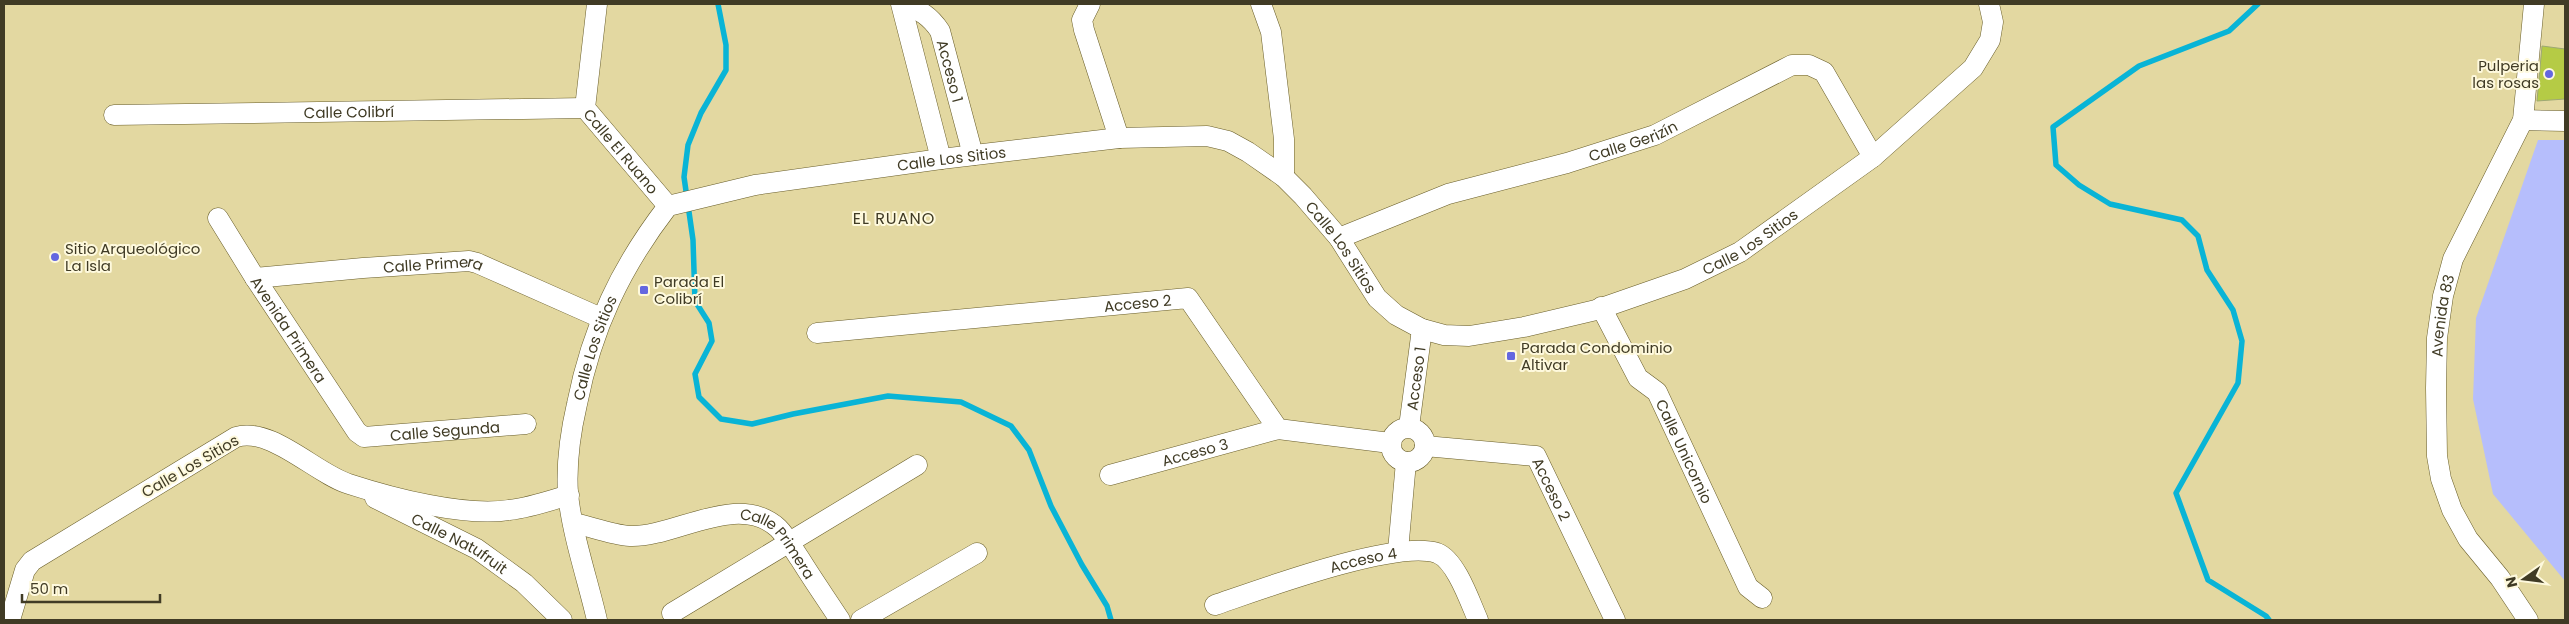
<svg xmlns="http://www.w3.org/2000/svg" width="2569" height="624" viewBox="0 0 2569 624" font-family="Poppins,sans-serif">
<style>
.green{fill:#b6befc}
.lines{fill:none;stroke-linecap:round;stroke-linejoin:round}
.stream{stroke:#09b4d6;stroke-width:5.5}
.building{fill:#b5cb45;stroke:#9da874}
.minor-casing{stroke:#685d29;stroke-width:21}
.minor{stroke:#fff;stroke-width:20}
.poi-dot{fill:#6467e0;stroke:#fef9dd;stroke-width:2}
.labels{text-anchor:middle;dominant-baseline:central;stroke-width:4;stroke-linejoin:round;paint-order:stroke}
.poi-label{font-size:15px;fill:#403b25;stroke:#fef9dd;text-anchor:start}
.street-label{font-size:15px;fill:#403b25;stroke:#fef9dd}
.neighbourhood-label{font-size:16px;letter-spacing:1px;fill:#403b25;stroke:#fef9dd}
</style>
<rect width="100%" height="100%" fill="#e3d8a1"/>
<!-- green -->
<path class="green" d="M2538,140h27v441l-72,-87 -20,-95 3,-81z"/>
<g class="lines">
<!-- stream -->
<path class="stream" d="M718,4l8,41v25l-25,43 -13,32 -4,32 9,63 2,61 14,22 3,18 -17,33 4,23 22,22 31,5 41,-10 95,-18 73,6 50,24 18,24 22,56 31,59 25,41 4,14
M2258,4l-29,27 -90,35 -86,61 3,38 23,20 31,19 72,16 16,16 9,34 26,40 9,31 -4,42 -62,110 32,87 58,36 3,4"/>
</g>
<!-- building -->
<path class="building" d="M2542,46l23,3v50l-28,2z"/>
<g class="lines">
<!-- minor casing -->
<g class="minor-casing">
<g id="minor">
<path id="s1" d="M597,4l-12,104 83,98"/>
<path d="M901,4l40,155"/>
<path id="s2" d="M903,4c17,6 27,12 37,27l33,124"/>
<path d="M1090,4l-8,16 2,10 35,108"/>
<path d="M1261,4l10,28 13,107v38"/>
<path id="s3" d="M114,115l471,-7"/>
<path d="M2523,120l42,1"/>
<path id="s4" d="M218,218l37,60 102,154 7,5 162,-13"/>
<path id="s5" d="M1339,238l109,-44 119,-31 88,-28 137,-70h17l15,7 49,85"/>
<path id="s6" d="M255,278l108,-10 106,-7 8,2 124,55"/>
<path id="s7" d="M1601,307l37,71 19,14 91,195 14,11"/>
<path id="s8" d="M817,333l371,-35 90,131 112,14"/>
<path id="s9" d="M1409,427l13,-98"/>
<circle cx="1408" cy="445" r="17"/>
<path id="s10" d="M1425,446l111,10 79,164"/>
<path id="s11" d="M1110,475l168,-46"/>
<path id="s12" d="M375,498l102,51 47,34 38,37"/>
<path id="s13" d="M574,523c18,4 38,12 56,13 44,2 108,-45 148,-8 9,9 15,21 22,31 13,21 27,41 40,61"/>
<path d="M1398,551l8,-89"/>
<path id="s14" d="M1215,605c44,-15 181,-66 222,-52 19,7 33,49 41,67"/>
<path d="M672,613l245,-148"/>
<path d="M10,620l15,-50 7,-9 204,-124c35,-11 80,37 113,47 43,14 116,33 160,26 20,-2 40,-9 60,-15"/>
<path id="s15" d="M597,620c-9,-39 -25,-86 -29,-126 -2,-31 2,-60 9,-90 15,-76 44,-137 91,-198l87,-21 186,-26 178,-21 88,-2 21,5 20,11 36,25 19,19 36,42 38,60 19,17 26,14 22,6 25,1 55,-9 72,-17 89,-31 55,-27 133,-95 100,-89 17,-28 3,-18 -4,-18"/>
<path d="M861,620l116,-67"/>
<path id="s16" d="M2528,620l-28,-42 -32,-39 -16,-29 -11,-31 -4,-23 -1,-68 1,-50 6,-42 10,-37 70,-139 11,-116"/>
</g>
</g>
<!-- minor -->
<use href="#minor" class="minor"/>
</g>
<!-- markers -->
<g class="poi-dot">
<circle cx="2549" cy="74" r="5"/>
<circle cx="55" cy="257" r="5"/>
<rect x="639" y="285" width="10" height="10" rx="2.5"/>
<rect x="1506" y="351" width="10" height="10" rx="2.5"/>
</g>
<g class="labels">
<!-- poi labels -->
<g class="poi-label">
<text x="2539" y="65" text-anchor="end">Pulperia<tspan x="2539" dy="17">las rosas</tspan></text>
<text x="65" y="248">Sitio Arqueológico<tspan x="65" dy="17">La Isla</tspan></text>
<text x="654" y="281">Parada El<tspan x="654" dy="17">Colibrí</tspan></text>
<text x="1521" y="347">Parada Condominio<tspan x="1521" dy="17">Altivar</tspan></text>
</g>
<!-- street labels -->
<g class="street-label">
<text stroke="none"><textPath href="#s2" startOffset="88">Acceso 1</textPath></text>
<text stroke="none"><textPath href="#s3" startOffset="235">Calle Colibrí</textPath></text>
<text stroke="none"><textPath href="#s5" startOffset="310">Calle Gerizín</textPath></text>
<text stroke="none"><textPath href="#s1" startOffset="161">Calle El Ruano</textPath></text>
<text stroke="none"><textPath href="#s15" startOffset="728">Calle Los Sitios</textPath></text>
<text stroke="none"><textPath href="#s15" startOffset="1628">Calle Los Sitios</textPath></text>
<text stroke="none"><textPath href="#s15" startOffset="1164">Calle Los Sitios</textPath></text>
<text stroke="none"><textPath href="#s6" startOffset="179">Calle Primera</textPath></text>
<text stroke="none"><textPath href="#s8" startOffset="322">Acceso 2</textPath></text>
<text stroke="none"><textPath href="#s16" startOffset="331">Avenida 83</textPath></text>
<text stroke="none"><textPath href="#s4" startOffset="132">Avenida Primera</textPath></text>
<text stroke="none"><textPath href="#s15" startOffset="279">Calle Los Sitios</textPath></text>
<text stroke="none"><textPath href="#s9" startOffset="49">Acceso 1</textPath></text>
<text stroke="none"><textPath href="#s4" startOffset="345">Calle Segunda</textPath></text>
<text stroke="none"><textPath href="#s7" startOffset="169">Calle Unicornio</textPath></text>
<text stroke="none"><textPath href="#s11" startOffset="88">Acceso 3</textPath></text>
<text transform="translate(190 466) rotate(-30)">Calle Los Sitios</text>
<text stroke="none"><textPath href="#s10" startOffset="148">Acceso 2</textPath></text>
<text stroke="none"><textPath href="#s12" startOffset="96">Calle Natufruit</textPath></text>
<text stroke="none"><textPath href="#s13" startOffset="221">Calle Primera</textPath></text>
<text stroke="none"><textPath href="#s14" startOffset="155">Acceso 4</textPath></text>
</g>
<!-- neighbourhood labels -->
<g class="neighbourhood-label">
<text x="894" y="218">EL RUANO</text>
</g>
</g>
<!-- border -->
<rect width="2569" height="624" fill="none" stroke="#403b25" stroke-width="10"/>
<!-- north arrow -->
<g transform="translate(2524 579) rotate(256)" stroke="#fef9dd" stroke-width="4" paint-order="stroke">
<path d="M0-4L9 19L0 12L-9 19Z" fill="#403b25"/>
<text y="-8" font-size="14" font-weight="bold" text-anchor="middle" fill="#403b25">N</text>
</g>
<!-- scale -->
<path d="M22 594v8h138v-8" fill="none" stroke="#403b25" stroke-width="2.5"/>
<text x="30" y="594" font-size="15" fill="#403b25" stroke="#fef9dd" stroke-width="4" paint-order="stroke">50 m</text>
</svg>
